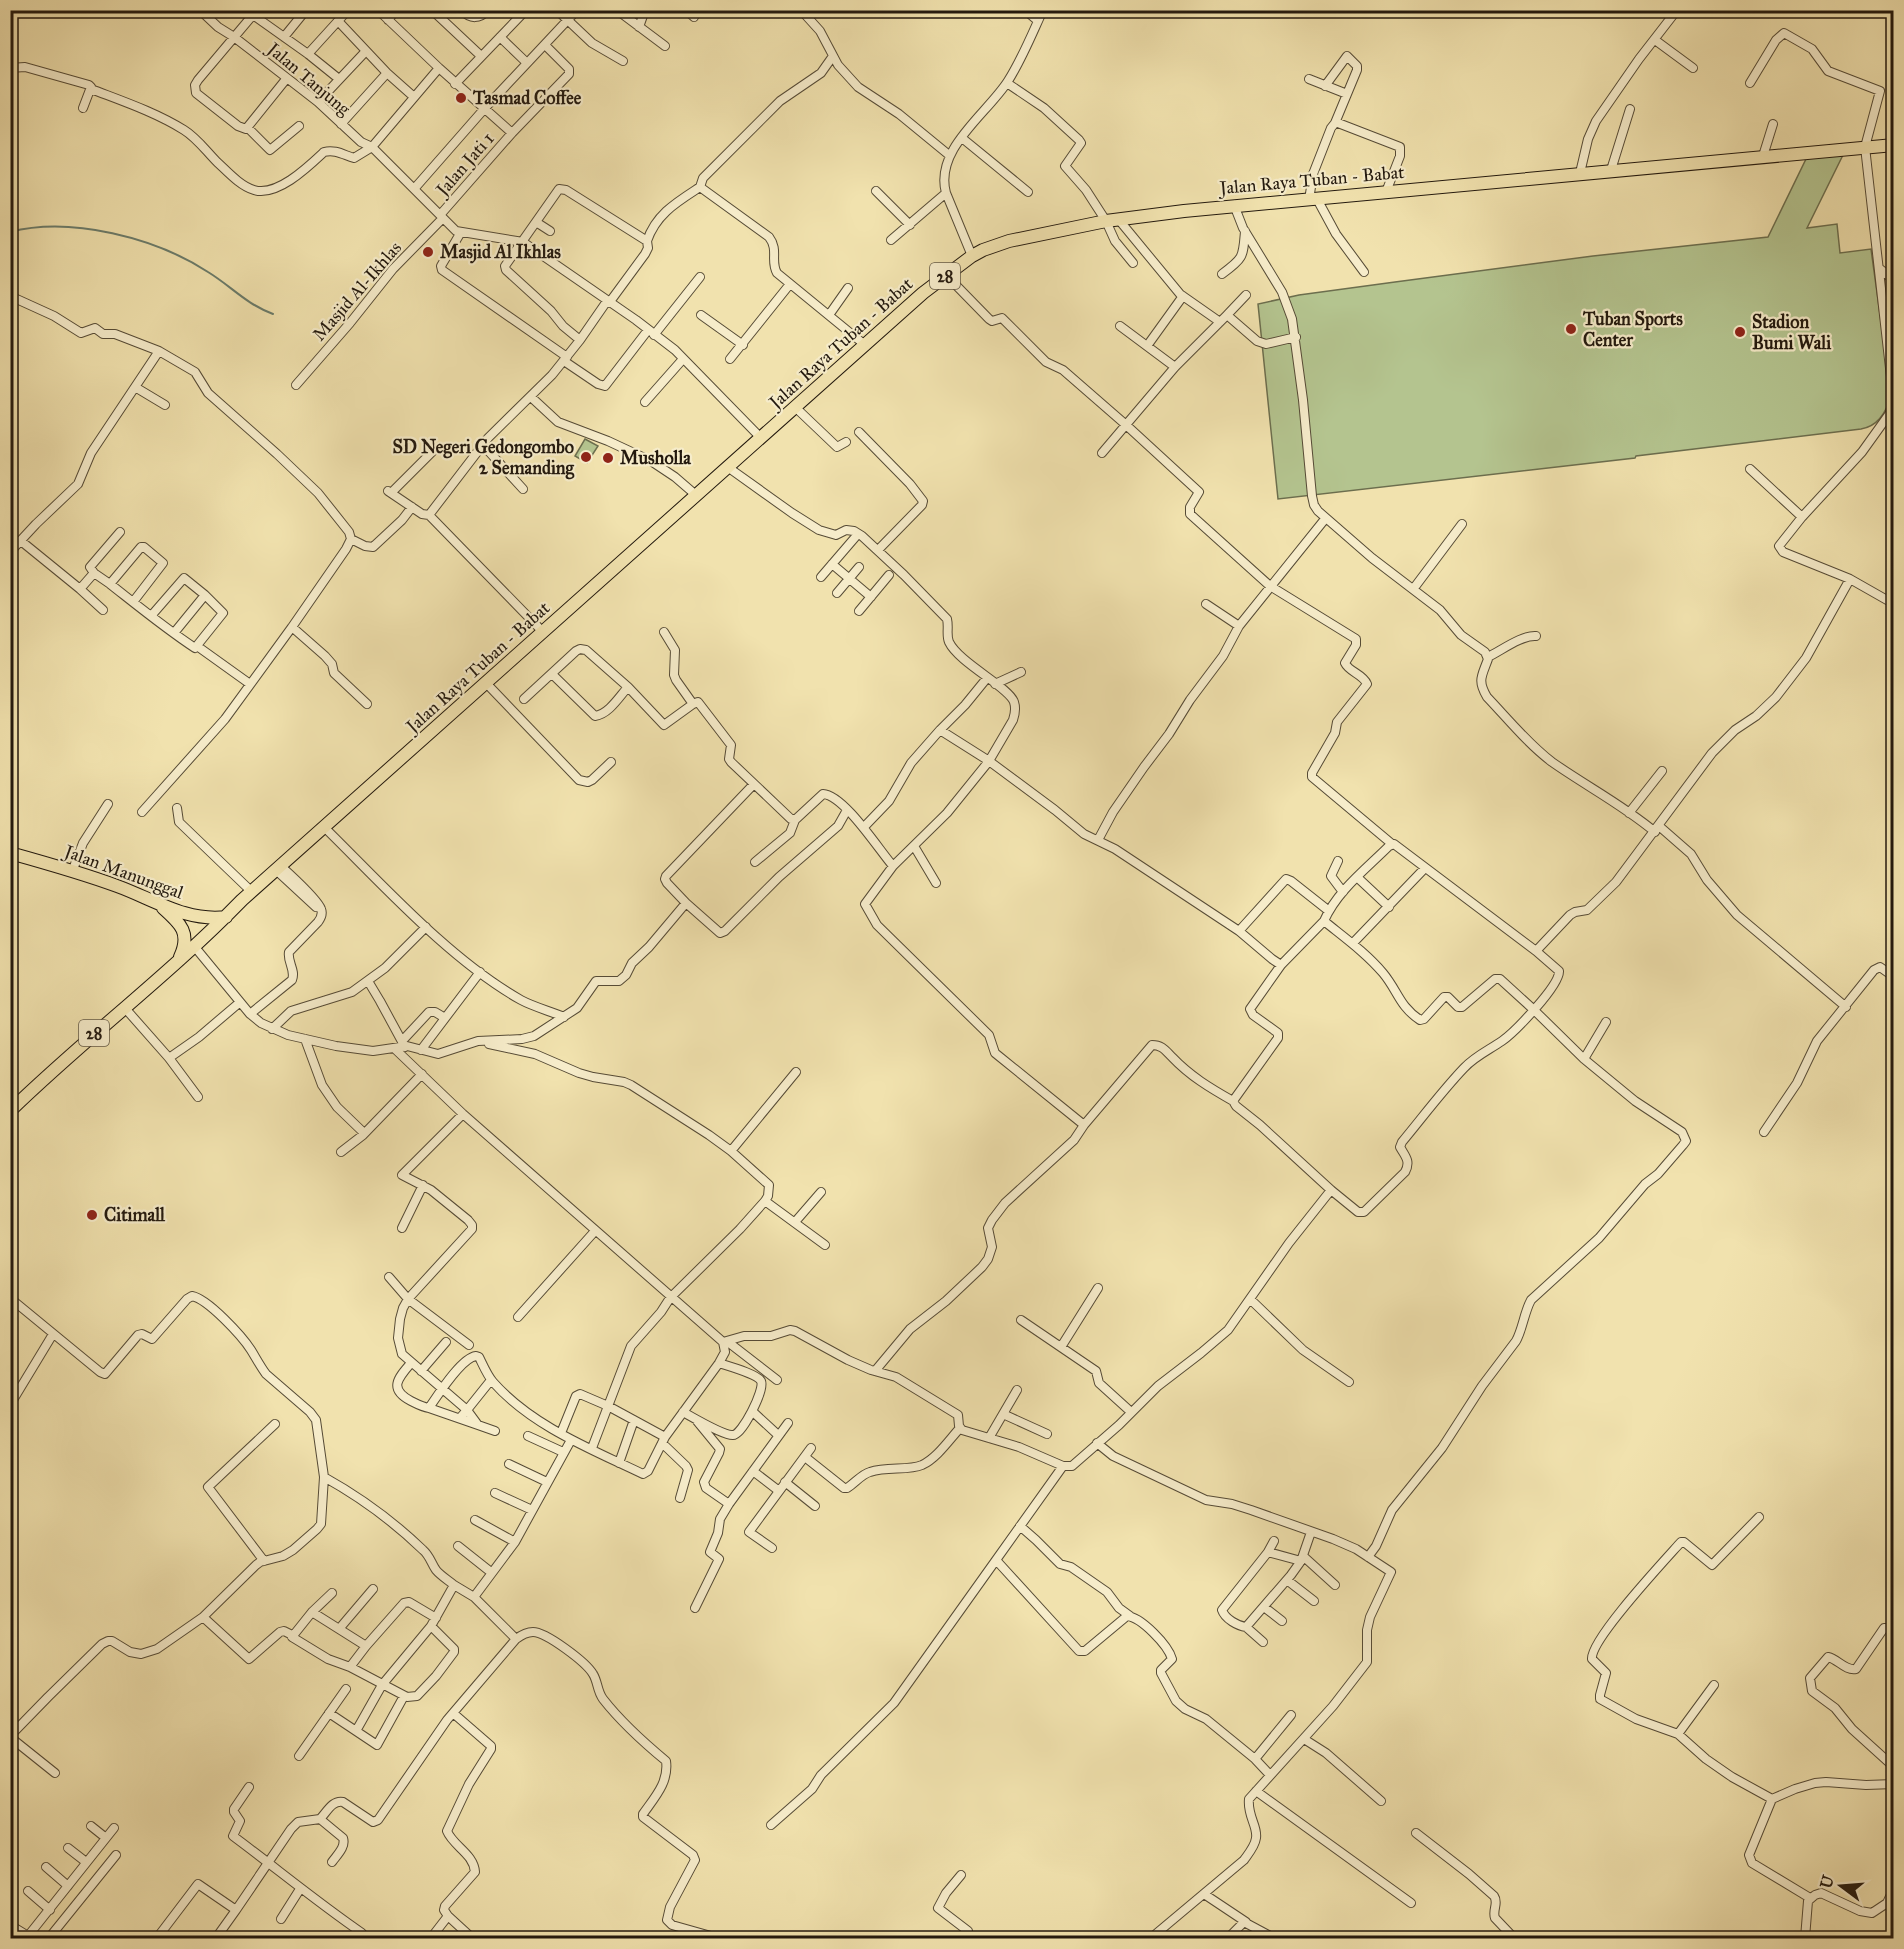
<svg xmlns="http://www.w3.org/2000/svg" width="1904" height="1949" viewBox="0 0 1904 1949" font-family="'IM FELL Great Primer',serif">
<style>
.green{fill:#b4c48f;stroke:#6c6e4e;stroke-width:1.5}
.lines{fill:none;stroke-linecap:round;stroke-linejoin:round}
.stream{stroke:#6b7c6b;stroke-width:2}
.minor-casing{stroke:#564b36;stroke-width:10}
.trunk-casing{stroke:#23190e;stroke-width:14}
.minor{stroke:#f6ecca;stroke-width:8}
.trunk{stroke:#f1e2ae;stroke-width:12}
.poi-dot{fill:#8f2418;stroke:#f6ecca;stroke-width:2}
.labels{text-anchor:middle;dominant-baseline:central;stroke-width:4.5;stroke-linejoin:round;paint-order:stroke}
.shield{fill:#f6ecca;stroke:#625846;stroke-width:1.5}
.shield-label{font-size:16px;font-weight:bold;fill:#23190e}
.street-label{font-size:18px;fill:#23190e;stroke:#f6ecca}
.poi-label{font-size:18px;font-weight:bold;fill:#23190e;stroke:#f6ecca;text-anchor:start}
</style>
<rect width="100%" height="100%" fill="#f1e2ae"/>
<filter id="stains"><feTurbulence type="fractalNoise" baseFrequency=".00333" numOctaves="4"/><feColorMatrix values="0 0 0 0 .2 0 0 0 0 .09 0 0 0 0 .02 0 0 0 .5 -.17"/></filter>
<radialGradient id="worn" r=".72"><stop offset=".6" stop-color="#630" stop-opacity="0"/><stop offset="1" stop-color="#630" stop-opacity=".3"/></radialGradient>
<!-- green -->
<path class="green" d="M1843,155l-36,73 30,-4 3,29 31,-4 20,146c-4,16 -12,31 -30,34l-225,27 -1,2 -357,41 -20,-195 41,-9 96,-13 198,-26 175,-19 39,-80z
M585,439l13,7 -11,17 -12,-7z"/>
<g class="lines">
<!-- stream -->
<path class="stream" d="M10,232c61,-16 146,6 198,40 23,14 38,32 65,42"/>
<!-- minor casing -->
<g class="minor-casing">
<path id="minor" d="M200,10l18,17 16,10 84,65 43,40 11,5 84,84 67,11 113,78 39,30 86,88
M257,10l-59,70 -3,5 1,8 42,33 8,3 41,-51
M378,10l61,58 73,65
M432,10l49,46
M461,10c10,10 18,9 28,0
M557,10l35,33 31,18
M617,10l48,36
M686,10l8,7
M801,10l19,21 18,34 20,22 41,27 50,41
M1025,10l13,11
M1239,10h6
M253,15l55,39 31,25
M388,20l8,-10
M338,21l49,52 27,24
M10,22l2,-12
M639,27l6,-17
M284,37l22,-27
M500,37l27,26
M1655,40l38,28
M308,54l40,-44
M833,56l-12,17 -41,28 -77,77 -3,9 69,50c10,13 1,24 8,36l88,72
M10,68l15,-1 64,18 2,2 -8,21
M1309,79l38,15
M1007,83l37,25 35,32 2,3 -16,23 21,24 20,31 9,20 18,22
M1750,83l26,-43 8,-7 28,16 16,22 52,20 -15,56 26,230 2,19 -3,17 -28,39 -60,65 -23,29 4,6 67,27 44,25
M455,84l71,-74
M1325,86l22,-30 10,10v4l-22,53
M91,89c31,12 64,23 93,41 13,8 22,21 33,32 10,9 23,24 37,28 23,7 54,-23 70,-38 11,-3 20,3 30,6l18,-11 67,-79
M318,102l48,-51
M341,124l46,-51
M248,128l22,22 29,-24
M962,138l66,54
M1763,156l10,-32
M1611,170l19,-61
M1580,173l8,-34 8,-18 43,-62 38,-49
M414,189l71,-81 92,-98
M876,191l34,34
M1317,199l19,35 28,38
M1309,200l4,-26 18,-46 4,-5h3l62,24v9l-14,36
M1234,205l9,23 39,64 10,27 11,81 9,96 2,9 4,6 54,47 68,52 21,25 24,17 3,7c-6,17 -11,21 -1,38 21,22 41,47 65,65 34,24 71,43 103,70
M440,215l72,-82 57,-59v-5l-24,-24
M1119,220l61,74 40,28
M536,222l14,9
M461,232l-20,34 1,4 125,87
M891,240l55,-47
M647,241c9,-27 30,-39 53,-54
M972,256l-26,-63c-12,-44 41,-79 62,-112 14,-22 24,-47 35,-71
M1880,269l14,11
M1222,274c22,-16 21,-17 23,-43
M946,275l43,44 3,2 10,-3 44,44 17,8 62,54 74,68 -9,15v7l80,72 86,53v6l-11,18c4,9 18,11 22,21l-30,38 -2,11 -23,40v4l80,67
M10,296l44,20 27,17 14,-5 8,6h12l44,17
M701,315l42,30
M829,315l19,-27
M1227,315l19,-20
M1120,326l55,41
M654,335l46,-58
M580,340l-17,-14 -12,-15 -45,-41 -1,-4 54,-77 7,1 81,51 1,7 -3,6 -36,49
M1147,346l36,-50
M730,359l60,-75
M564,361l34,23 7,2 43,-56
M296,385l54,-62 43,-54 50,-51
M135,387l30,18
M531,397l27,25 50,19 43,20 24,16 22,19
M645,402l38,-43
M795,407l42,40 9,-5
M859,432l51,52 13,17 -1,4 -44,45
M483,445l40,44
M1102,453l73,-86 52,-52 30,26 9,3 30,-7
M1750,469l52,48
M388,491l34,23 7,1 114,117
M391,493l42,-42
M429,515l59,-77 64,-63 28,-35 27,-39
M120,532l-30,35 4,6 16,11 31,-37h3l19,16 -30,39
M351,539l14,7 8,1 29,-27 10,-13
M21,541l59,48 23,21
M10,552l26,-28 42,-40 13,-31 68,-102 36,21 13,21 69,61 41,39 31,39 2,7 -5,10 -54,78 -67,92 -83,93
M832,564l39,33
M821,577l37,-43
M110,584c28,22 56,45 85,64l28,-35 -18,-18 -21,-17 -33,38
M1414,588l48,-64
M80,589l14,-16
M837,593l22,-26
M1206,604l33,22
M859,611l30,-36
M292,627l33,29 7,8 2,9 33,31
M664,632l11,18 -1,25 2,5 17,24
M174,633l31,-38
M197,646l53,38
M1488,657c14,-7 34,-22 48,-21
M552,674l43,42c14,-2 24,-19 33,-29
M486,683l93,97 9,2 4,-2 19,-18
M995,684l26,-12
M524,699l52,-48 4,-2 6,1 42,37 36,38 29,-21 5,-2 33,43 -2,14 2,3 60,57h5l27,-25c21,1 56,56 70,72l54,-53 42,-52 24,-41c2,-6 3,-12 1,-18 -5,-15 -55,-39 -65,-60 -3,-7 0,-15 -2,-23l-43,-44 -42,-39 -8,-5 -8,-1 -10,5 -17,-5 -27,-17 -63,-45
M940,730l25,-25 22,-27
M177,808l2,14 73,70
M1629,813l33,-42
M1659,826l32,28 16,26 30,35 109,92
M864,827l25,-26 22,-38 29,-33 49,31 66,49 29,24 31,15 124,82 33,28 9,6 43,-44c21,17 42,32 59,52 15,18 16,33 37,47l4,-1 20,-22h4l10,10h4l33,-28h5l34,31 50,49 51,42 47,31 4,9 -3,4 -25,29 -13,10 -46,54 -68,62c-7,13 -8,28 -15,41l-34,45 -40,62 -50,62 -16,36 -8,11
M325,828c58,57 125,132 196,172 13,7 29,11 43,17
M1098,840l15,-28 31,-45 25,-33 21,-34 33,-44 16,-30 86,-107
M914,846l22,37
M1338,861l-7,15 12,16
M755,862l35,-29 5,-13
M276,870l40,37
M72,872l11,-29 25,-39
M1358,878l31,29
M686,903l34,30 5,-2 54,-54 59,-51 9,-16
M1324,921c13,-30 42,-52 65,-75l5,-2 142,107
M1239,931l47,-52 5,2 38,30
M1353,943l72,-75
M194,946l56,68 11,9 27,12 48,11 37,5 34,-5 31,8 40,-13 44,-2 12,-3 43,-28 19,-27h23l7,-6 6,-12 17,-16 37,-44 -19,-20 -2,-4 1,-3 87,-91
M1281,965l-31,44 3,6 25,18v5l-45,63 3,5 24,19 71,65 27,22h6l41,-40c6,-11 0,-16 -5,-25l2,-5c20,-24 40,-51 62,-74 11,-12 25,-18 38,-27 13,-9 58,-56 57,-70l-23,-20 34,-36 5,-3 12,-2 29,-28 96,-129 23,-23 21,-14 20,-19 30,-39 44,-79
M368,981l12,20 25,46
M124,1007l45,51 29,39
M250,1014l42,-34c4,-10 -5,-18 -3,-28l29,-30c3,-4 5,-8 3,-13 -4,-11 -31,-34 -40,-43
M272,1029l19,-18 61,-19 33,-24 41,-41
M305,1039l17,46 15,22 27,26
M402,1041l27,-29h6l10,6
M489,1044l46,10 44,19 14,4 31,5 7,3 78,50 22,16 38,34 -1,11 -3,5 -25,28 -70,69 -9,14 -30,34 -39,102
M395,1049l68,65 260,228 2,10 -6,11 -54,74 -17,34 -5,3c-52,-25 -111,-48 -150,-92 -6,-7 -10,-17 -14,-25l-3,-1c-15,2 -38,39 -47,52 -7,-1 -12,-4 -18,-7 -23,-12 -13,-23 0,-38
M421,1050l59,-78
M169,1058l30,-21 40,-34
M1584,1059l22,-37
M1084,1125l68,-80c10,0 13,5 20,12 18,19 38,31 61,44
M1764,1132l33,-49 20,-42 57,-71 6,-3 14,10
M731,1151l65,-79
M341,1152l22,-17 59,-61
M765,1201l60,44
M795,1222l26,-30
M402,1228l21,-43
M389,1277l19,22 61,46
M10,1298l90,74 5,2 33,-39 4,-1 10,5 35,-40 5,-3c16,3 50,40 59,54 5,8 9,16 15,24l44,38 6,8 8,57c36,20 70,45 99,73 7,6 8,13 13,20 5,6 12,10 18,15
M1250,1299l53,51 46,32
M518,1317l77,-86
M1021,1320l75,51 3,12 32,29
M723,1342l21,-6h27l19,-6 5,1 53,29 23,10 25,7 62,38 1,11 3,4 57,17 44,19h9l47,-41 39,-39 43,-33 27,-23 61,-87 42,-53
M728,1342l49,38
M1061,1347l37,-59
M421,1371l25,-29
M875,1371l35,-42 36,-28 36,-34 6,-8 4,-12 -4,-19 4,-8 13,-17 69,-63 10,-15 -89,-72 -6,-18 -112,-110 -12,-21 28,-38
M491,1380l-24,30 11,15 17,6
M10,1405l43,-71
M429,1408l49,17
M752,1411l26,24
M683,1412c9,5 41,24 50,23 9,0 32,-45 28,-54 -4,-7 -33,-15 -42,-18
M1003,1414l14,-24
M460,1418l7,-8 -65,-56 -4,-16 2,-19 3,-11 5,-9 64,-70v-4l-4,-5 -37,-30 -29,-15 61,-61
M697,1421l23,28 -1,4 -15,29 2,6 23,16
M561,1433l15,-37 4,-2 28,12 57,31
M528,1436l35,16
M989,1438l14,-24 44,20
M571,1440l-56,102 -41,55 42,42c4,-3 11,-7 17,-7 13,0 53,30 60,42 5,8 4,17 10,25 18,23 40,43 63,62 3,21 -11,36 -23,53v3l50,38 2,5 -25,47 -3,13 5,5 46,13
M662,1443l24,23 2,4 -8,28
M1097,1443l16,13 93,44 26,4 19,6 82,29 23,10 35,23 -21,45 -3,13v32l-34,44 -84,93c-2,17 9,27 7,39 -1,8 -7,15 -12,22l-93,78
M805,1457l39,31h3c8,-5 15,-14 23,-16 17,-6 38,-1 52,-7 15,-7 27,-25 38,-37
M619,1463l15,-43
M509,1464l38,18
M1063,1466l-67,94 83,91h6l42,-35c14,1 41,29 45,43l-11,11v3l15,28 9,8 21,10 49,40 15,16
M753,1471l26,20
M785,1482l30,24
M495,1493l37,17
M1759,1517l-47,48 -28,-23h-3c-16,18 -91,98 -89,117l14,14 -6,22v4l36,20 42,15 28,25 26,18 40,22 23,-10 20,-6 11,-1 40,3 28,-1
M475,1520l40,22
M1020,1526l16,14 24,24 11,3 36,25 12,16 11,8
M458,1546l34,27
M772,1548l-23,-16 62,-84
M1268,1552l6,-11
M1303,1556l32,29
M264,1561l-56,-74 67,-63
M1301,1561l-33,-9 -46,58c3,9 16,16 24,17l45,-52 10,-14 10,-29
M1287,1580l27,21
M332,1593l-20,19 -20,25 36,22 22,8 16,-21 38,-43 5,-1 27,16
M1264,1607l18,14
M695,1608l24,-49 -9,-7 8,-19 2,-14 9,-15 59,-81
M312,1612l54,34
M203,1617l46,42 31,-27 4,-1 8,4
M1246,1627l17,15
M339,1629l34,-40
M1894,1629l-10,-1 -28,41c-11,2 -18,-10 -28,-12l-18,21 2,13 23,17 17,21 42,38
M350,1667l57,30 10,-1 19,-20 18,-24v-3l-23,-23
M329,1713l48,32 27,-49
M453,1713l38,33v3l-22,35 -22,47c6,15 27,23 28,41l-30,34 -1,4 4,6 24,22
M356,1731l26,-46 49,-59 23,-41 20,12
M1678,1734l36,-49
M10,1736l38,-39 54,-53 6,-3h4l18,11 11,2 16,-5 46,-32 53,-52 4,-3 23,-6 10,-6 24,-21 4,-5 3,-47
M10,1737l45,36
M1304,1739l22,14 55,48
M299,1756l47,-67
M1255,1759l36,-44
M249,1787l-15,22v3l6,9 -7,15c43,32 84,66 129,97v5
M1256,1791l155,112
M1772,1799l-23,56 3,8 58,35
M320,1819l23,19c3,9 -6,17 -11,24
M771,1825l41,-36 9,-14 73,-72 102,-143
M91,1826l15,12
M1416,1833l53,41 25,22c5,7 -2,14 1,22l19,20
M68,1848l18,14
M46,1867l22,19
M961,1875l-15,18 -8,15 30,23 -1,7
M28,1891l22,19
M1204,1894l42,28
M281,1919l19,-30
M10,1925l18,11 86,-108
M49,1938l67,-83
M157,1938l41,-54 38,26 55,-81 7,-7 22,-3c7,-7 12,-19 23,-17l30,20 5,-2 69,-100 69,-81
M216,1938l20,-28
M431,1938l17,-22
M1228,1938l16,-16 30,16
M1805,1938l3,-37 7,-6 6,-2 39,18 12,2 15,-10 7,-15"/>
</g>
<!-- trunk casing -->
<g class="trunk-casing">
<path id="trunk" d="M10,853c36,10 72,20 107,33 36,13 69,36 109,31
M163,908c18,16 28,25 17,49
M10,1111c75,-73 159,-136 232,-211l681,-607 49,-37 11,-6 26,-9 97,-20 78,-10 710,-66"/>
</g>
<!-- minor -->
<use href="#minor" class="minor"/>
<!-- trunk -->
<use href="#trunk" class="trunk"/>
</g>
<!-- markers -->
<g class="poi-dot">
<circle cx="461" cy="98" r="6"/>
<circle cx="428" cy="252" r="6"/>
<circle cx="1571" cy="329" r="6"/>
<circle cx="1740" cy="332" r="6"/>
<circle cx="586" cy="457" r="6"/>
<circle cx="608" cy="458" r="6"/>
<circle cx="92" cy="1215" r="6"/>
</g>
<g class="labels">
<!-- shield labels -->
<g class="shield">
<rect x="930" y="263" width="30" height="26" rx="4.5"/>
<rect x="79" y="1020" width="30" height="26" rx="4.5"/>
</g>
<g class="shield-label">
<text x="945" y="276">28</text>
<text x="94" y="1033">28</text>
</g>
<!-- street labels -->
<g class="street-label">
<text transform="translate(309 79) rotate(40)">Jalan Tanjung</text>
<text transform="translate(465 164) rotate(-49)">Jalan Jati 1</text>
<text transform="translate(1312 180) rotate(-5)">Jalan Raya Tuban - Babat</text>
<text transform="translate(357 291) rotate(-49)">Masjid Al-Ikhlas</text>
<text transform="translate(841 343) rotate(-42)">Jalan Raya Tuban - Babat</text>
<text transform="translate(478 667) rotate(-42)">Jalan Raya Tuban - Babat</text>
<text transform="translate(124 872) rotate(20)">Jalan Manunggal</text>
</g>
<!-- poi labels -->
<g class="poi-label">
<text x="473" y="98">Tasmad Coffee</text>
<text x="440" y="252">Masjid Al Ikhlas</text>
<text x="1583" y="319">Tuban Sports<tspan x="1583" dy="21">Center</tspan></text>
<text x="1752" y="322">Stadion<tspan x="1752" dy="21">Bumi Wali</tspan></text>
<text x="574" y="447" text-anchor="end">SD Negeri Gedongombo<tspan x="574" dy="21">2 Semanding</tspan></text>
<text x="620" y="458">Musholla</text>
<text x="104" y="1215">Citimall</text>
</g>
</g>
<!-- margin -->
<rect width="1904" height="1949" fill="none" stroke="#f1e2ae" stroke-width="36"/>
<rect x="12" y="12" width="1880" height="1925" fill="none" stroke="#23190e" stroke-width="3"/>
<rect x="18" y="18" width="1868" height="1913" fill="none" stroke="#23190e" stroke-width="1.5"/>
<!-- north arrow -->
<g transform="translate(1841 1886) rotate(286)" stroke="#f6ecca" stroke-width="4.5" paint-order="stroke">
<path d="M0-4.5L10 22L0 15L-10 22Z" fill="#23190e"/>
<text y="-9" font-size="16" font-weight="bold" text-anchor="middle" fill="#23190e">U</text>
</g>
<rect width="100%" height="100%" filter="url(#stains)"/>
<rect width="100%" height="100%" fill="url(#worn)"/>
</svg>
